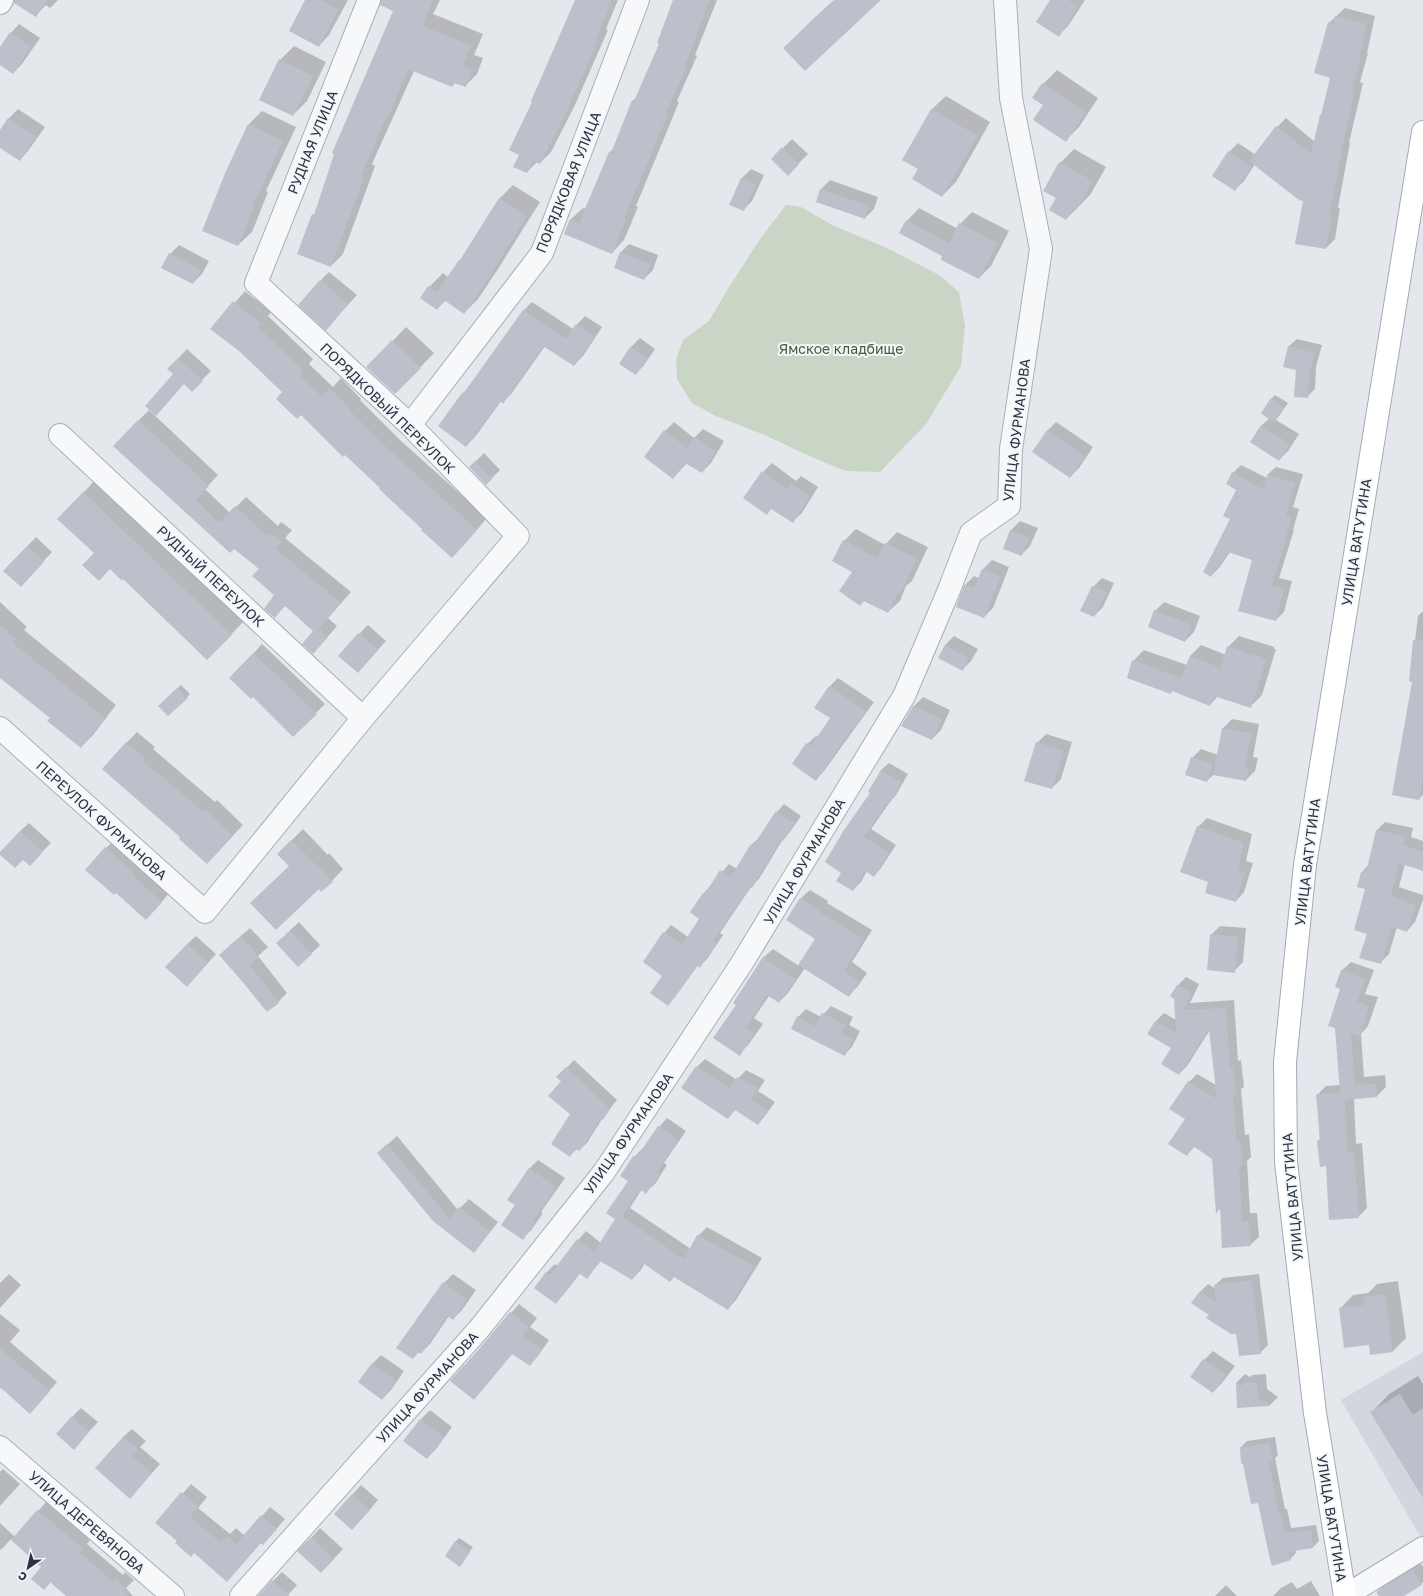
<svg xmlns="http://www.w3.org/2000/svg" width="1423" height="1596" viewBox="0 0 1423 1596" font-family="'Golos Text',sans-serif">
<style>
.built{fill:#d2d6de}
.green{fill:#c9d6c5}
.shadow{fill:#0003}
.building{fill:#bbc0ca}
.lines{fill:none;stroke-linecap:round;stroke-linejoin:round}
.minor-casing{stroke:#a9aeb7;stroke-width:24}
.major-casing{stroke:#a3abb8;stroke-width:24}
.minor{stroke:#f7f8fa;stroke-width:22}
.major{stroke:#fff;stroke-width:22}
.labels{text-anchor:middle;dominant-baseline:central;stroke-width:4;stroke-linejoin:round;paint-order:stroke}
.street-label{font-size:14px;fill:#2b3445;stroke:#f4f6f9}
.park-label{font-size:14px;fill:#3f6138;stroke:#f4f6f9}
</style>
<rect width="100%" height="100%" fill="#e4e7ec"/>
<!-- built -->
<path class="built" d="M1423,1352v185l-2,1 -80,-138z"/>
<!-- green -->
<path class="green" d="M786,205l15,2 33,19 55,23 50,26 20,17 6,34 -4,40 -35,58 -46,48 -35,-1 -40,-17 -38,-18 -51,-20 -24,-13 -15,-24 -1,-19 7,-20 26,-19 20,-34 31,-48z"/>
<!-- shadow -->
<path class="shadow" d="M26,0h32l-8,8 -4,-3 -11,11z
M306,0h42l-19,35 -10,11z
M395,0h45l-7,14 50,20 -9,21 9,3 -6,16 -12,12 -9,-4 -4,4 -38,-15 -42,93 3,2 -32,88 -12,12 -18,-51 3,-3 79,-202z
M576,0h42l-12,29 2,1 -33,75 -24,47 -11,11 -3,-1 -10,10 -7,-18 14,-52z
M674,0h43l-22,55 2,1 -20,45 2,1 -43,104 2,1 -14,33 -12,13 -42,-33 13,-12 3,1 23,-56 5,-5 19,-47 4,-5 23,-53z
M834,0h46l-96,48 27,-27z
M1051,0h34l-17,26 -9,9z
M1345,8l30,8 -8,37h1l-8,29 3,1 -14,60h1l-12,65h2l-5,31 -9,9 -22,-48 -49,-36 -11,17 -9,9 -22,-15 16,-23 9,-9 18,12 21,-28 9,-9 29,24 17,-65 -3,-54z
M19,24l21,14 -18,26 -9,9 -13,-9v-15l11,-16z
M294,46l32,16 -19,39 -14,14 -13,-55z
M1057,70l41,28 -19,29 -13,13 -21,-35 -11,-8 9,-13z
M946,96l44,26 -34,60 -14,14 -23,-27 -16,-9 29,-51z
M18,109l27,18 -17,24 -8,9 -20,-14v-14l9,-14z
M262,111l34,16 -30,64 2,1 -16,40 -14,13 10,-120z
M792,139l16,15 -20,20 -16,-15z
M1074,149l32,18 -16,28 -24,24 -9,-21 3,-35z
M751,169l13,6 -12,26 -9,9 -13,-6 12,-26z
M830,180l48,17 -4,12 -9,9 -44,-29z
M513,185l27,17 -42,67 -20,30 -14,14 -18,-13 -9,9 -16,-11 8,-11 14,-14 5,4 16,-21 36,-58z
M919,208l39,21 2,-5 12,-12 37,19 -18,35 -12,12 -35,-22 -37,-35z
M629,244l29,11 -5,15 -9,9 -24,-26z
M179,245l30,16 -7,13 -9,9 -23,-29z
M329,272l28,23 -31,34 -6,-48z
M245,291l26,21 -3,4 45,43 -4,5 24,23 8,-9 20,21 -1,1 40,40 87,78 -24,28 -40,-18 -184,-178 -27,-21z
M532,302l41,27 12,-13 17,11 -19,29 -9,9 -29,-19 -33,47 -9,9 -2,-1 -26,36 -9,9 -4,-52 7,-7 54,-76z
M406,327l28,26 -25,26 -41,-12z
M640,338l15,11 -11,16 -8,9 -16,-10 11,-17z
M1297,339l25,6 -6,22 -1,22 -8,8 -10,-27 -13,-4 5,-20z
M187,349l24,22 -19,19 -23,-22z
M1275,395l13,8 -12,17 23,14 -11,17 -9,9 -27,-18 10,-17 8,-7 1,-19z
M149,410l69,65 -13,14 25,24 16,-16 32,29 3,-4 11,8 -7,8 66,54 -23,26 9,8 -14,16 -8,-11 -29,-26 -11,12 1,-22 -16,-26 -26,-22 -4,5 -92,-131z
M674,422l20,16 9,-9 21,12 -13,22 -9,9 -15,-9 -14,15 -8,-47z
M1056,422l37,25 -14,21 -9,9 -23,-46z
M484,453l16,17 -14,14 -16,-17z
M772,463l24,18 5,-5 17,11 -16,26 -9,8 -21,-13 -9,-36z
M1241,465l26,13v-3l9,-8 27,7 -10,33 6,2 -6,21h1l-15,48 13,3 -8,31 -8,8 -23,-61 -23,-7 -11,16 -8,8 20,-57 6,-30 -4,-16z
M96,479l148,142 -24,25 -124,-93 -37,-34z
M1020,521l18,7 -8,18 -9,9 -17,-7 7,-18z
M856,529l29,16 12,-13 31,15 -16,34 -6,5 -6,15 -12,11 -24,-11 -4,4 -16,-64z
M36,537l16,15 -23,25 -25,-6z
M992,560l17,7 -16,41 -9,9 -27,-11 8,-21 9,-9 5,2 4,-9z
M1102,578l12,5 -11,24 -9,9 -1,-29z
M0,602l27,25 -3,3 92,75 -23,30 -12,12 -30,-29 -51,-46z
M1164,602l36,14 -6,16 -9,9 -30,-30z
M1423,611v184l-4,4 -5,-118h-4l8,-65z
M368,625l18,16 -28,31 1,-38z
M954,636l24,13 -7,12 -9,9 -17,-25z
M1239,636l35,11v2h2l-14,46 -11,11 -33,-10 -8,9 -37,-15 -2,2 -38,-31 11,-11 43,15 3,-9 11,-11 25,10 2,-8z
M262,644l63,60 -32,32 -40,-40 -22,-18z
M838,678l36,24 -50,69 -8,9 -9,-36 9,-8 2,1 13,-19 -15,-11 14,-21z
M181,685l9,9 -4,5 -23,3z
M923,697l27,13 -9,20 -9,9 -30,-13 12,-20z
M1232,719l27,5 -6,33 5,1 -3,13 -9,9 -32,-6 -7,7 -15,-23 9,-9 17,6 5,-27z
M137,732l18,15 -2,2 62,53 2,-2 26,25 -26,27 -35,-15 -56,-94z
M1046,734l26,8 -11,37 -9,9 -15,-45z
M889,763l19,11 -12,21 -6,7 -19,27 25,16 -15,23 -7,8 -7,-5 -6,11 -8,8 -11,-17 39,-103z
M784,804l17,12 -11,16 -7,7 -24,40 -8,8 -31,46 3,2 -16,24 -7,7 -2,-1 -23,32 -7,8 -5,-29 1,-43 7,-8 17,12 12,-18 4,-26 25,-29 8,5 14,-24 8,-7 18,-26z
M1207,818l45,16 -6,27 7,2 -9,29 -8,9 -27,-20 -11,-54z
M1385,822l28,6 -2,9 12,4v26l-18,-3 -6,23 24,8v5l-8,22 -8,9 -10,-4 -8,27 -9,9 -12,-30 -2,-45 -4,-16 7,-8 8,-34z
M29,823l22,20 -13,13 -18,-25z
M303,829l25,26 1,-2 14,16 -11,12 -42,-15 -12,-12z
M115,839l55,53 -15,18 -49,-62z
M810,890l18,11 -1,2 45,27 -20,32 15,11 -9,13 -9,9 -44,-27 -17,25 -9,9 -10,-6 -15,22 9,6 -15,21 -9,9 -2,-50 -2,-1 29,-46 9,-8 26,17 17,-28 -29,-18 14,-22z
M299,922l21,23 -9,9 -25,-20z
M1220,926l26,2 -3,34 -9,9 -23,-36z
M250,928l18,19 -10,9 29,37 -9,9 -49,-56z
M196,936l20,18 -20,22 -9,-32z
M1351,962l23,8 -9,24 13,3 -10,29 -7,8 3,43 21,-2 1,12 -9,9 -23,2 2,46 6,-1 5,65 -9,9 -31,-52 -9,-24 2,-2 -3,-44 9,-9 14,-1 2,-115z
M1186,977l13,7 -9,19 44,-3 4,61 3,-1 3,27 -3,2 4,46 4,-1 2,23 -4,4 3,52h7l2,24 -9,8 -29,-37 -4,3 -4,-52 -18,-13 -8,9 -1,-36 3,-37 8,-8 19,11 -6,-55 -23,36 -8,8 -6,-27 -24,-14 7,-12 8,-8 12,7 2,-35z
M831,1006l22,11 -4,8 11,6 -8,16 -8,8 -46,-38 8,-8 15,8z
M705,1059l32,21 9,-10 19,10 -7,11 17,11 -10,14 -7,8 -22,-15 -8,9 -45,-30 14,-21z
M574,1060l43,40 -15,19 -15,24 -8,7 -2,-1 -7,6 2,-41 -10,-33 -4,-4z
M667,1118l19,13 -22,32 3,2 -12,19 -9,8 -4,-3 -12,19 61,41 7,-13 9,-9 55,31 -26,42 -8,9 -54,-33 -29,-13 -4,7 -9,9 -31,-18 -14,16 -6,-5 -17,22 -8,8 -10,-29 9,-9 3,2 20,-26 8,-9 15,12 16,-24 12,-38 5,-24 9,-9 1,1 15,-22z
M397,1136l61,74 11,-11 29,23 -24,30 -96,-99z
M538,1160l27,18 -24,34 2,1 -11,16 -9,9 6,-69z
M9,1274l12,11 -21,23v-25z
M453,1274l23,16 -14,20 -9,9 -4,-3 -19,28 -9,9 -2,-1 -6,6 31,-75z
M1259,1274l9,71 -8,8 -23,-20 -44,-30 8,-12 7,-7 8,5 -1,-4 8,-7z
M1398,1281l8,57 -13,13 -23,-7 -30,-35 13,-14 15,-2 9,-9z
M519,1304l18,14 -7,9 19,13 -11,16 -8,9 -17,-12 -31,37 -18,-24z
M0,1314l20,16 -10,12 47,40 -19,22 -38,-16z
M1213,1351l22,15 -13,17 -9,9 -21,-15 12,-17z
M381,1355l23,16 -13,19 -9,9 -10,-35z
M1245,1374l5,3 2,-2 14,-1 1,15 11,8 -8,8 -32,2 -1,-25z
M1418,1376l5,8v112l-52,-83 18,-19z
M81,1408l17,14 -16,17 -10,-22z
M430,1410l22,17 -16,22 -9,9 -22,-17 16,-22z
M132,1429l14,12 -6,6 20,17 -22,25 -15,-52z
M1275,1437l3,18 -3,3 10,51h2l4,19 25,-3 3,16 -6,6 -18,3 1,3 -6,6 -31,-57 -18,-55 6,-6z
M3,1469l17,15 -20,22v-34z
M191,1484l16,13 -9,11 32,26 6,-6 9,8 25,-29 15,12 -13,15 -10,8 -68,10 -37,-29z
M361,1485l17,15 -17,20 -26,-6z
M46,1502l44,38 -3,4 36,31 2,-3 9,8 -8,8 7,8h-66l-16,-14 -7,7 -1,-22 -32,-28 -10,11 -1,-1v-26l15,14z
M320,1528l23,21 -13,14 -31,-12z
M459,1538l14,9 -13,18 -5,-23z
M1420,1562l3,5v15l-2,2 -19,12h-22l-3,-4 8,-8z
M282,1572l15,13 -10,11h-29z
M1311,1581l9,15h-47l8,-8 11,-6 5,7z
M1226,1585l11,11h-22z"/>
<!-- building -->
<path class="building" d="M14,0h33l-11,17 -22,-14z
M305,0h16l17,9 -19,38 -30,-16z
M381,0h52l-11,26 49,19 -8,22 9,3 -6,17 -12,-4 -2,4 -44,-18 -20,49 -2,-1 -25,59 3,1 -33,90 -34,-13 15,-40 2,1 20,-61 -2,-1 61,-142 -13,-6z
M575,0h37l-16,40 2,1 -34,76 -24,47 -7,-3 -6,12 -14,-6 6,-12 -10,-5 23,-48 -1,-1z
M673,0h37l-26,68h2l-20,45 2,1 -44,104 2,1 -14,35 -48,-20 6,-15 9,4 30,-71 2,1 21,-53 2,1 25,-57 -2,-1z
M835,0h46l-76,71 -22,-23z
M1050,0h18l10,6 -19,31 -23,-15z
M1335,16l32,8 -8,37 1,1 -8,28 3,1 -14,60h1l-13,65 3,1 -6,32 -31,-5 8,-43 -4,-1 -50,-39 27,-35 35,28 9,-39h1l9,-37 -16,-5 14,-51 5,2z
M10,32l21,15 -18,27 -13,-9v-18z
M279,59l34,17 -20,40 -34,-16z
M1042,83l44,29 -20,30 -33,-22 10,-15 -11,-7z
M931,109l47,27 -36,61 -30,-18 6,-10 -16,-9z
M8,118l28,18 -16,25 -20,-13v-18z
M248,124l35,17 -30,64 2,1 -17,40 -36,-15 24,-60z
M782,147l17,17 -11,12 -17,-17z
M1228,151l23,16 -16,24 -23,-15z
M1059,162l34,19 -17,29 -2,-2 -8,12 -17,-10 7,-12 -13,-7z
M741,178l15,6 -12,27 -15,-6z
M820,189l49,17 -4,13 -49,-17z
M499,198l28,18 -42,68 -21,30 -20,-14 -7,10 -17,-12 8,-12 9,6 22,-32h1z
M906,220l43,23 10,-20 39,20 -19,36 -38,-19 1,-4 -43,-23z
M620,252l30,12 -6,16 -30,-12z
M169,253l32,17 -8,14 -32,-16z
M320,280l28,24 -22,27 -28,-26z
M233,301l28,23 -3,3 45,44 -4,4 23,22 8,-9 21,22 -1,1 39,39 88,80 -25,28 -31,-28 1,-1 -43,-40 1,-1 -35,-33 -2,2 -42,-42 -4,4 -21,-20 6,-7 -43,-41 -29,-22z
M523,310l43,29 10,-15 18,13 -20,29 -31,-20 -40,58 -3,-3 -34,46 -28,-21 24,-33 1,1z
M392,340l29,28 -26,26 -29,-27z
M1288,346l27,7 -6,22 -1,23 -14,-1 2,-27 -13,-3z
M630,347l17,11 -11,17 -17,-11z
M178,358l25,23 -11,11 -8,-8 -28,32 -11,-10 28,-32 -6,-5z
M1271,398l13,10 -10,15 -13,-10z
M138,420l71,66 -13,14 23,23 16,-17 32,30 3,-4 12,9 -6,8 65,54 -22,26 9,8 -15,17 -11,-10 11,-13 -29,-26 -9,13 -11,-9 10,-14 -22,-19 7,-7 -25,-20 -4,4 -117,-107z
M1261,425l29,19 -11,17 -29,-19z
M664,430l23,18 7,-11 22,14 -14,22 -17,-10 -12,16 -29,-22z
M1047,430l38,26 -15,22 -38,-26z
M475,461l17,18 -6,6 -17,-18z
M762,471l26,19 3,-6 19,12 -17,27 -22,-14 -4,6 -24,-17z
M1232,472l31,17 4,-14 28,8 -9,32 5,2 -5,21h1l-16,48 13,3 -8,32 -38,-10 14,-51 -24,-8 -17,25 -8,-5 27,-53 -7,-3 13,-26 -10,-6z
M83,492l149,143 -25,25 -84,-81 -1,2 -12,-12 -11,12 -17,-16 12,-12 -37,-34z
M1010,530l19,7 -7,19 -19,-7z
M843,540l34,18 8,-15 32,16 -17,35 -2,-1 -10,20 -24,-12 -4,5 -21,-15 13,-19 -20,-11z
M27,546l17,16 -23,25 -18,-16z
M982,569l19,7 -17,42 -28,-11 8,-22 10,3z
M1092,586l14,6 -12,25 -14,-6z
M1154,610l38,15 -7,17 -37,-15z
M0,625l16,14 -3,4 92,75 -24,30 -34,-27 3,-3 -50,-40z
M358,633l20,17 -20,23 -20,-17z
M1413,640h10v137l-4,23 -27,-5 20,-113 -3,-1z
M945,645l24,13 -6,13 -25,-13z
M1227,646l37,12 -1,1 3,1 -15,48 -37,-12 -4,10 -38,-15 -1,3 -44,-16 5,-18 49,18 9,-22 31,12z
M253,653l64,61 -24,23 -40,-40 -2,2 -22,-21z
M829,686l37,25 -13,19 -1,-1 -36,52 -24,-17 14,-21 5,3 19,-28 -16,-10z
M177,688l10,11 -19,17 -10,-10z
M913,706l29,13 -10,21 -31,-14z
M1222,728l29,5 -6,33 4,1 -3,14 -33,-6z
M126,742l19,16 -2,3 61,51 1,-2 28,26 -26,28 -28,-25 1,-2 -78,-68z
M1036,742l28,9 -12,38 -28,-8z
M1191,757l22,7 -6,18 -22,-7z
M881,770l21,12 -13,22 -2,-1 -23,34 25,16 -15,24 -9,-6 -12,20 -17,-10 5,-8 -16,-11 19,-32 26,-37 -2,-1z
M776,811l19,13 -12,17 -2,-1 -29,48 -2,-1 -37,54 3,2 -16,25 -3,-2 -29,40 -18,-13 12,-17 -19,-14 20,-30 19,13 17,-26 -9,-7 13,-19 2,1 15,-24 11,7 19,-32 3,1z
M1197,826l47,17 -6,27 7,2 -9,30 -31,-9 3,-11 -28,-10z
M1376,830l29,6 -2,9 20,7v19l-24,-8 -8,33 25,9 -9,27 -15,-5 -11,37 -22,-6 8,-24 -13,-4 11,-41 -8,-2 4,-15 5,1z
M20,831l23,21 -13,14 -7,-6 -8,8 -15,-13v-3z
M291,840l25,25 1,-1 16,18 -12,10 -2,-3 -43,41 -26,-27 39,-37 -12,-12z
M105,847l29,26 -2,2 30,27 -16,18 -30,-27 -2,2 -29,-25z
M800,898l20,12 -1,2 45,27 -20,32 15,11 -10,15 -51,-32 17,-26 -29,-19z
M290,931l22,23 -14,13 -22,-24z
M1210,934l28,3 -3,36 -28,-3z
M241,936l18,21 -9,8 29,38 -12,9 -26,-32 -22,-25z
M187,944l21,19 -21,24 -22,-20z
M763,957l33,22 -17,24 -12,-8 -21,33 8,5 -14,23 -27,-18 23,-33 -3,-2z
M1341,970l25,9 -9,23 12,4 -9,30 -9,-3 4,52 21,-1 1,13 -32,3 2,52h7l5,66 -30,2 -3,-54 -6,1 -3,-26 3,-1 -4,-46 24,-1 -5,-65 -7,-2 12,-37 -5,-2z
M1177,985l15,7 -9,18 43,-2 4,60h3l3,28h-3l4,46h4l2,24h-4l3,55h7l2,25 -29,2 -2,-41 -4,7 -4,-55 -19,-13 -6,10 -19,-12 17,-25 -16,-10 19,-28 29,18 -8,-70 -30,46 -18,-11 10,-16 -24,-14 8,-13 21,12 -2,-34 -4,-3z
M822,1013l24,12 -5,9 12,5 -8,17 -54,-27 6,-13 18,10z
M696,1066l34,23 7,-12 21,11 -7,11 17,11 -10,15 -23,-15 -7,9 -47,-31z
M566,1067l44,42 -7,11 -2,-2 -21,33 -5,-2 -5,8 -19,-13 19,-30 -22,-18 13,-15 -5,-4z
M658,1126l20,14 -21,32 3,2 -14,20 -6,-5 -18,28 62,42 13,-24 57,31 -7,12 -19,32 -54,-33 -4,5 -27,-19 -11,17 -32,-19 -13,18 -8,-6 -23,31 -22,-16 12,-16 4,3 27,-36 17,13 21,-33 -9,-6 22,-32 -8,-5 13,-20 3,2z
M387,1144l63,75 9,-12 31,25 -16,21 -41,-32 -56,-68z
M529,1168l27,19 -23,34 2,1 -12,18 -22,-15 14,-20 -8,-5z
M1252,1280l9,74 -22,2 -3,-22h-5l-25,-16 3,-3 -18,-12 9,-12 16,11 -2,-17z
M443,1282l24,17 -14,21 -6,-4 -26,38 -3,-2 -5,7 -17,-11z
M1385,1294l8,58 -23,3 -1,-10 -25,3 -5,-40 25,-3 -1,-8z
M510,1312l19,15 -7,9 20,13 -12,17 -18,-12 -38,46 -24,-19 14,-16 1,1z
M0,1349l50,42 -20,23 -30,-27z
M1203,1359l23,16 -13,18 -23,-16z
M372,1363l24,18 -14,19 -24,-18z
M1236,1382l7,5 -1,-4 15,-1 1,16 12,8 -33,2z
M1400,1394l13,21 10,-7v90l-53,-86z
M72,1416l17,16 -15,18 -18,-16z
M420,1419l24,18 -17,22 -24,-18z
M123,1437l15,13 -6,6 20,17 -22,26 -35,-31z
M1270,1443l3,19h-4l10,53 2,-1 4,19 26,-3 2,18 -25,4 3,8 -19,6 -3,-11 -11,-52 -7,1 -8,-40 -2,-1 -1,-16z
M181,1492l18,15 -9,10 31,26 6,-7 9,8 25,-29 16,14 -14,16 -2,-2 -34,39 -33,-29 -3,4 -16,-14 2,-2 -22,-18z
M352,1494l18,16 -18,20 -18,-16z
M37,1510l46,39 -3,4 34,29 2,-3 10,10 -2,2 5,5h-63l-16,-14 -6,8 -13,-11 10,-12 -30,-27z
M311,1537l23,22 -13,14 -24,-22z
M455,1541l15,11 -10,15 -15,-11z
M1412,1569l10,16 -18,11h-25l-3,-4z
M272,1580l18,16h-32z"/>
<g class="lines">
<!-- minor casing -->
<g class="minor-casing">
<path id="minor" d="M0,3l2,-3
M410,425l132,-172 96,-253
M60,435l303,283
M0,728l205,184 158,-194 155,-182 -108,-111 -154,-142 113,-283
M0,1447l173,149
M241,1596l238,-267 125,-157 138,-209 162,-267 45,-106 22,-57 38,-27 2,-57 30,-200 -30,-151 -6,-98
M1345,1596l78,-48"/>
</g>
<!-- major casing -->
<g class="major-casing">
<path id="major" d="M1345,1596l-30,-183 -29,-251 -1,-100 20,-197 118,-733"/>
</g>
<!-- minor -->
<use href="#minor" class="minor"/>
<!-- major -->
<use href="#major" class="major"/>
</g>
<g class="labels">
<!-- street labels -->
<g class="street-label">
<text transform="translate(312 142) rotate(-68)">РУДНАЯ УЛИЦА</text>
<text transform="translate(568 182) rotate(-68)">ПОРЯДКОВАЯ УЛИЦА</text>
<text transform="translate(388 408) rotate(44)">ПОРЯДКОВЫЙ ПЕРЕУЛОК</text>
<text transform="translate(1016 430) rotate(-83)">УЛИЦА ФУРМАНОВА</text>
<text transform="translate(1356 542) rotate(-81)">УЛИЦА ВАТУТИНА</text>
<text transform="translate(211 576) rotate(43)">РУДНЫЙ ПЕРЕУЛОК</text>
<text transform="translate(102 820) rotate(42)">ПЕРЕУЛОК ФУРМАНОВА</text>
<text transform="translate(804 861) rotate(-59)">УЛИЦА ФУРМАНОВА</text>
<text transform="translate(1307 862) rotate(-83)">УЛИЦА ВАТУТИНА</text>
<text transform="translate(628 1133) rotate(-55)">УЛИЦА ФУРМАНОВА</text>
<text transform="translate(1292 1197) rotate(-95)">УЛИЦА ВАТУТИНА</text>
<text transform="translate(427 1387) rotate(-48)">УЛИЦА ФУРМАНОВА</text>
<text transform="translate(1332 1518) rotate(81)">УЛИЦА ВАТУТИНА</text>
<text transform="translate(87 1522) rotate(41)">УЛИЦА ДЕРЕВЯНОВА</text>
</g>
<!-- park labels -->
<g class="park-label">
<text x="841" y="348">Ямское кладбище</text>
</g>
</g>
<!-- north arrow -->
<g transform="translate(28 1568) rotate(214)" stroke="#f4f6f9" stroke-width="3" paint-order="stroke">
<path d="M0-3L7 15L0 10L-7 15Z" fill="#2b3445"/>
<text y="-6" font-size="11" font-weight="bold" text-anchor="middle" fill="#2b3445">С</text>
</g>
</svg>
